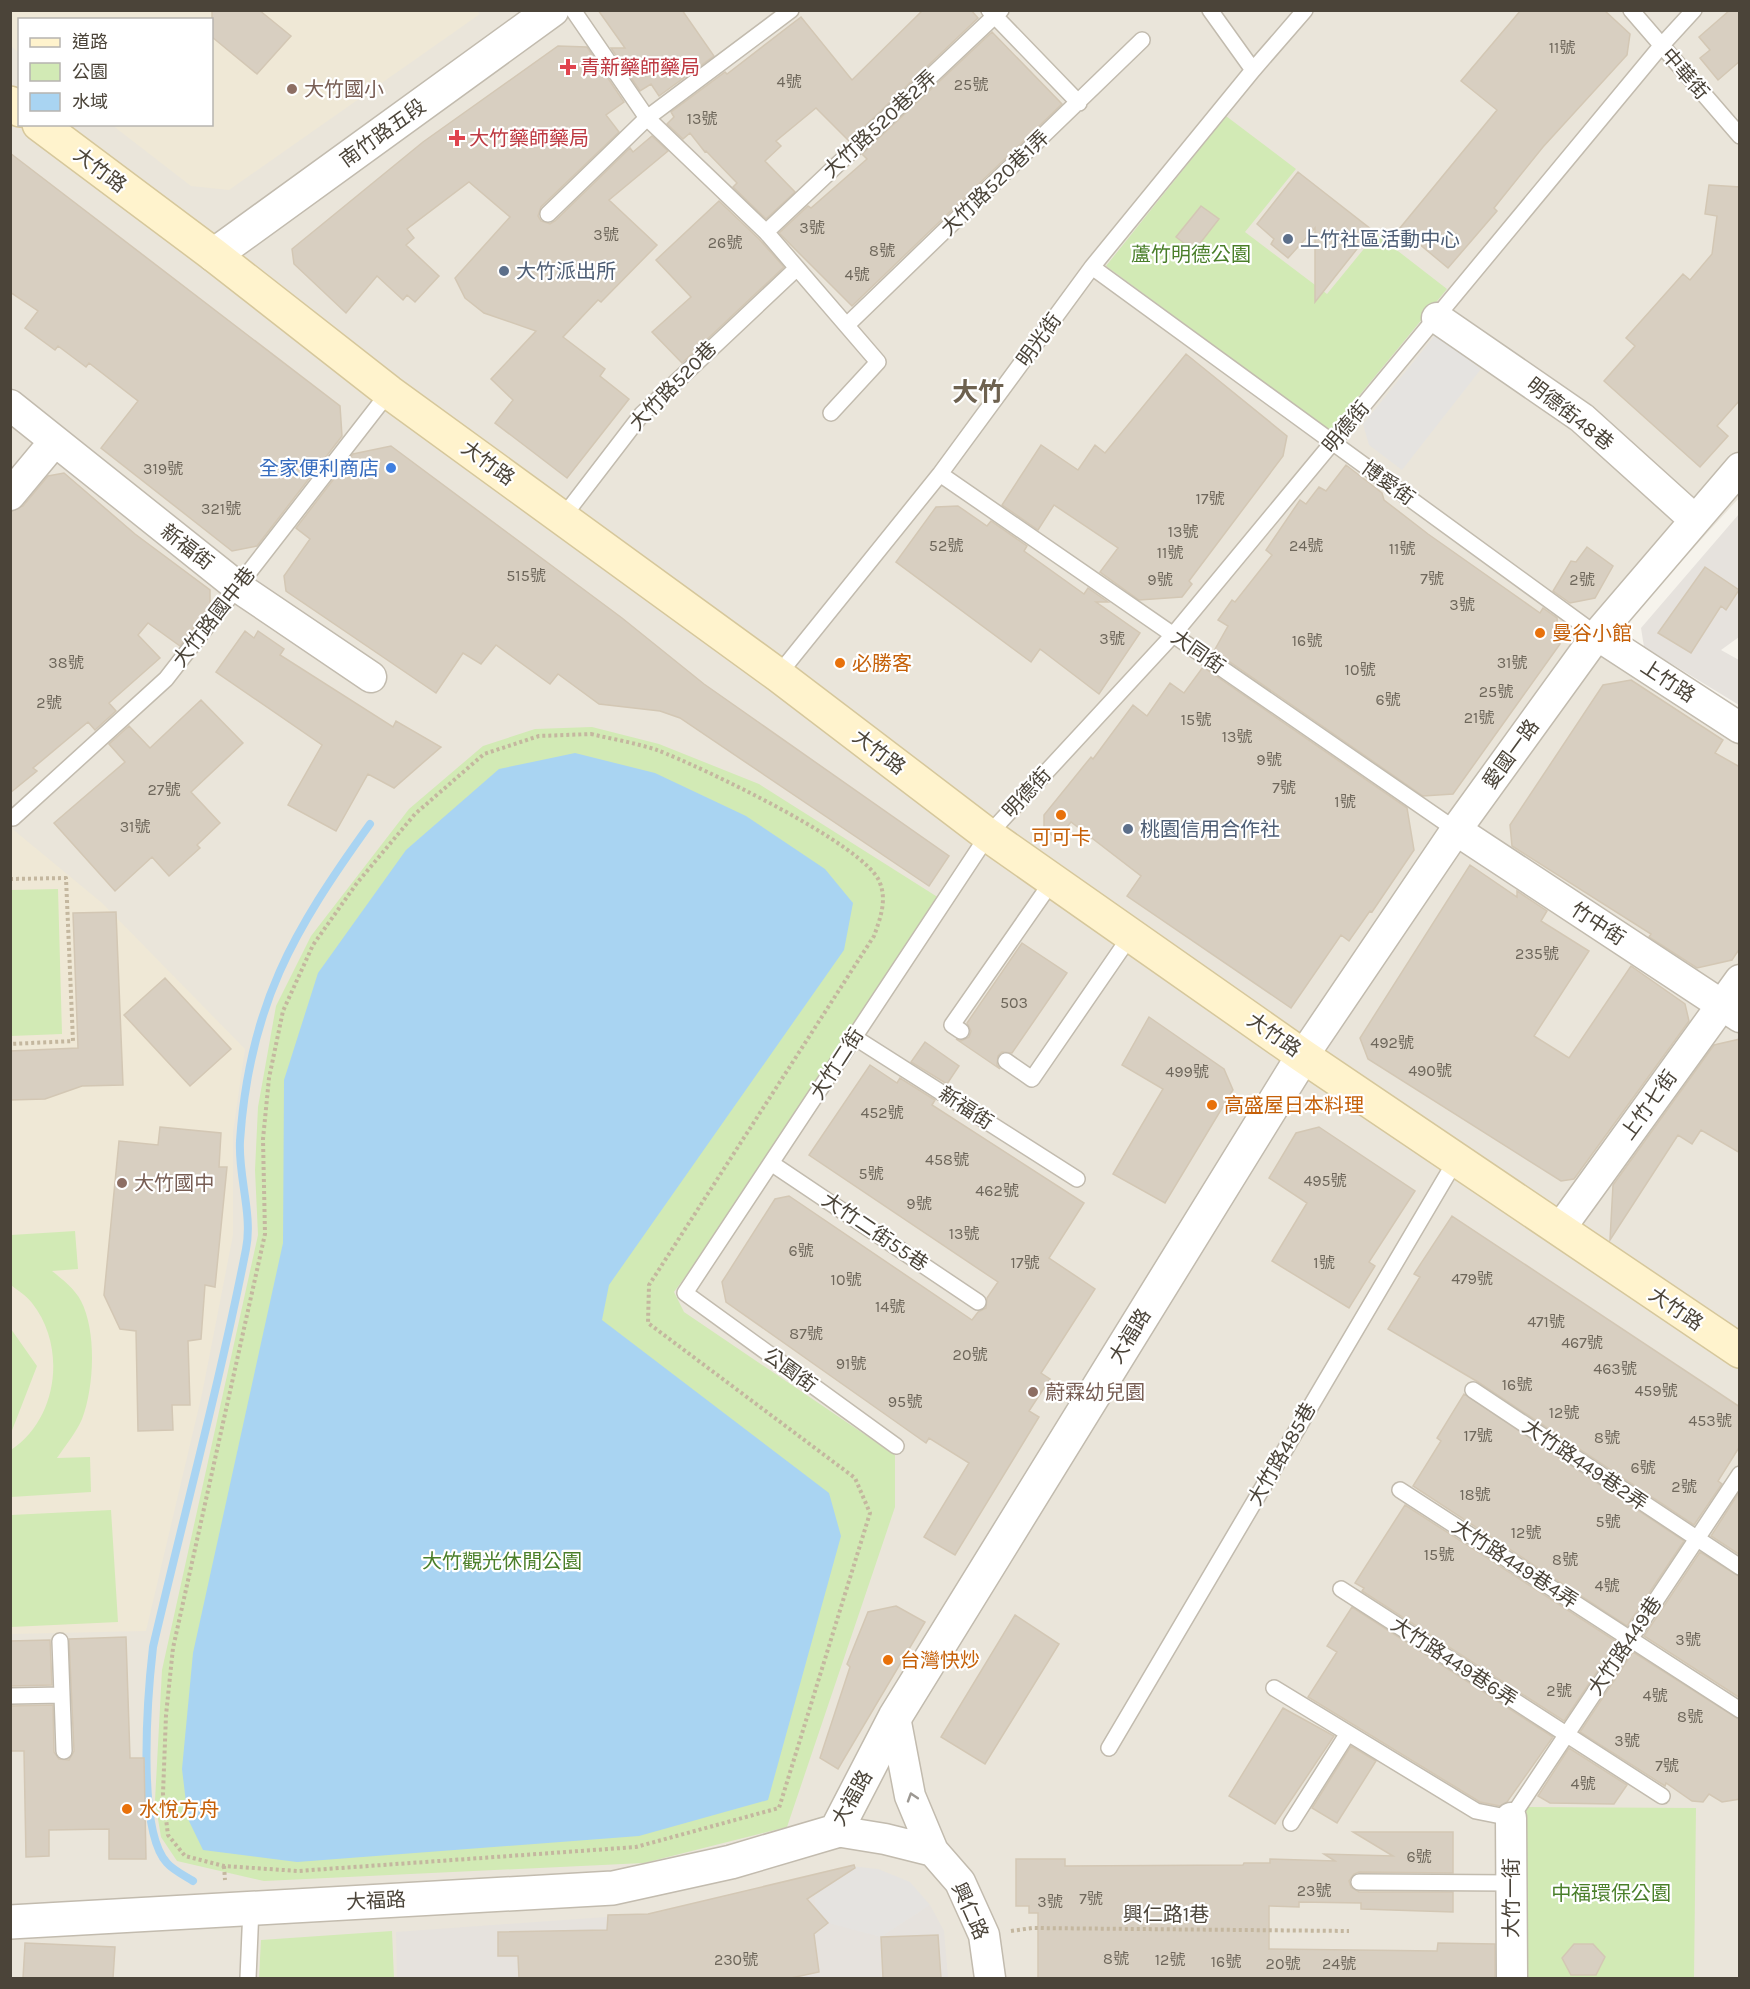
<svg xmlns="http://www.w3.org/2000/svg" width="1750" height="1989" viewBox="0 0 1750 1989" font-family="Karla,'Noto Sans TC',sans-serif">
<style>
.residential{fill:#eae5da;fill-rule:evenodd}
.industrial{fill:#e6e2dd}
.education{fill:#efe8d6}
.green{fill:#d2eab5}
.parking{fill:#e5e3e0}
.water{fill:#a9d4f2}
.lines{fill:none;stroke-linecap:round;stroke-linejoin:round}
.stream{stroke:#a9d4f2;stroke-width:8}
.building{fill:#d8cfc1;stroke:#d3c7b4;stroke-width:1.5}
.service-casing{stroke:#c2bbae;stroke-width:18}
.minor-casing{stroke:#c2bbae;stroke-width:33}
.tertiary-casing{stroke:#c2bbae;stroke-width:36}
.secondary-casing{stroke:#d6c79b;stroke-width:36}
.path{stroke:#c4b79f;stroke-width:4;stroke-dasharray:3 3;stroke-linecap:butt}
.service{stroke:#fff;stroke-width:15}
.minor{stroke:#fff;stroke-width:30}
.tertiary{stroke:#fff;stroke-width:33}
.secondary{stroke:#fff3cd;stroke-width:33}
.oneway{stroke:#9c9892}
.health-dot{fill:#e0444e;stroke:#fff;stroke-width:2}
.education-dot{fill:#8d6e63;stroke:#fff;stroke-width:2}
.service-dot{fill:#5c6f8a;stroke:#fff;stroke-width:2}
.shop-dot{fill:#3f7fe0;stroke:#fff;stroke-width:2}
.food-dot{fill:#e8710a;stroke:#fff;stroke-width:2}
.labels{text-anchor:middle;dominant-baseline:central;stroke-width:4.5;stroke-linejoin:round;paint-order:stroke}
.number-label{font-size:16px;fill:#6e675b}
.health-label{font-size:20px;fill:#be3a42;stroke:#fff;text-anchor:start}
.street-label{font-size:20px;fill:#4b4439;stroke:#fff}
.education-label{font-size:20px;fill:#785e54;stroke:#fff;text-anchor:start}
.service-label{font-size:20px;fill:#4e5e75;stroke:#fff;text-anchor:start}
.park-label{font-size:20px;fill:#4a7f2a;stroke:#fff}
.shop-label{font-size:20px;fill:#366cbe;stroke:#fff;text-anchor:end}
.food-label{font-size:20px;fill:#c56008;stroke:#fff;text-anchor:start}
.district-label{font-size:26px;font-weight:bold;fill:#6e6250;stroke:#fff}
</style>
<rect width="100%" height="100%" fill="#f6f3ec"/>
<!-- residential -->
<path class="residential" d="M11,11h1728v487l-125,137 125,76v1267h-1728zM20,20h192v104h-192z"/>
<!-- industrial -->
<path class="industrial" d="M1739,514v123l-18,13 18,10v45l-95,-58 -3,-19z
M821,1873l60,64 49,-32 14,26 4,47h-551l-1,-46 252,-18z"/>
<!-- education -->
<path class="education" d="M476,10l4,4 -251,176 -38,-4 -79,-61 100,-1v-104h-192l-1,33 -8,-7 -1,-35z
M10,827l92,76 143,146 -12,83v103l-31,159 -56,237 -135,3z"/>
<!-- green -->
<path class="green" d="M1226,116l70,53 -51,63 82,62 49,-60 71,55 -117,142 -224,-165z
M592,727l67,17 100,40 188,119 -103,159 -170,230 10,20 211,143v52l-108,320 -143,36 -380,18 -87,-20 -16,-24 -6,-36 7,-131 96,-435 -3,-65 3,-63 18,-101 35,-70 98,-127 74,-63 52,-17z
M58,889l4,145 -51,2v-146z
M75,1231l3,38 -26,2c10,8 23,18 29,30 16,31 13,87 1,118 -6,14 -17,27 -25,39l33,-1 1,35 -80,5v-47c47,-31 56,-103 21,-147 -5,-7 -15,-13 -21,-18v-50z
M11,1329l26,37 -26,67z
M111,1510l7,112 -107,5v-112z
M1526,1807l170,1 -2,170h-167z
M392,1931l2,47h-135l2,-38z"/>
<!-- parking -->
<path class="parking" d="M1436,334l45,35 -79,101 -33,-25 -6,-21z
M849,1866l29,3 32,13 20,23 -49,32 -53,-14 -13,-14v-15l10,-7 -4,-14z"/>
<!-- water -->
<path class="water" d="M575,753l80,20 91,43 79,53 28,34 -9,47 -235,335 -7,35 227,173 12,43 -73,264 -129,36 -342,26 -94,-12 -15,-31 -6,-50 11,-116 90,-410 1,-163 34,-107 88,-123 93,-81z"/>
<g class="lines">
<!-- stream -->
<path class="stream" d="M193,1881c-8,-5 -20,-11 -26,-18 -31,-33 -19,-172 -14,-216 31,-133 67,-265 93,-398 7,-34 -8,-73 -6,-108 9,-135 53,-210 130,-317"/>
</g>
<!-- building -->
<path class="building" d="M212,10h47l32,26 -34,38 -45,-37z
M598,10h84l32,46 -55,40 -8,-12 -11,7 -29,-43h14z
M923,10h48l7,8 -129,123 -33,-33 -40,33 5,5 -16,15 30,31 -29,27 -33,-32 4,-4 -31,-32 -1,1 -15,-19 -7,6 -16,-15 7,-7 -3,-5 54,-40 2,2 74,-57 51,63z
M1521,10h83l26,24 -3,21 -84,92 -49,61 3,3 -49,57 -48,-40 97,-118 -36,-29z
M1730,10h10v51l-22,19 -18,-22 10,-8 -11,-13z
M992,32l70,72 -210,202 -73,-73 29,-27 3,2 56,-49 -5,-5z
M558,46l29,1 37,55 -18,13 13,17 -78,75 -3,9 3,5 9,3 5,-3 75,-73 3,4 19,-16 16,15 -59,49 48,45 -56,57 -3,-2 -35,37 42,32 -5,7 29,23 -62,79 -72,-55 18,-23 -22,-21 45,-48 -52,-18 -19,-15 -10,-20 55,-61 -41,-35 -62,47 7,9 -8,7 33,31 -24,26 -8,-7 -4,5 -26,-24 -31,37 -52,-49 -2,-15 131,-107z
M10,153l330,253 2,30 -85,110 -25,5 -131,-103 37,-47 -49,-38 -3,4 -28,-21 -3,4 -30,-22 13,-17 -28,-19z
M1298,172l74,58 -57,72v-74l-27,30 -17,-14 3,-5 -17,-15z
M1709,185l31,2v213l-23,26 11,10 -28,31 -96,-86 31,-35 -9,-8 57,-64 7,6 22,-26 5,-38 -12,-2z
M719,201l40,38 25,28 -102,96 -30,-31 39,-35 -35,-37z
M1201,206l18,13 -25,32 -18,-14z
M1186,354l101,82 -4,20 -94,125 3,3 -10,13 -43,3 -39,-28 18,-24 -64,-43 -16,25 -36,-25 39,-60 37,25 17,-25 10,8z
M391,446l231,172 82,66 245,172 -20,30 -249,-168 -20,-7 -61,-7 -41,-30 -8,10 -54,-39 -15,19 -18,-11 -27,40 -150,-102 -2,-15 26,-37 -14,-11 57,-74z
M1346,465l36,28 2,7 44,34 112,79 3,-5 14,10 3,26 -107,150 -30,2 -209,-145 14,-25 -10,-6 14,-20 3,2 37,-47 -6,-5 34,-50 6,4 13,-17 7,4z
M64,473l71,61 75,56v16l-30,40 -32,-23 -10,12 22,23 -51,45 7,8 -21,19 -7,-8 -55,46 4,3 -27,22v-281l13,-6 25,-30z
M958,506l29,20 4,-5 36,25 -3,5 60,43 4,-6 20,14h-12l44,31 -41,61 -59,-45 -9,13 -135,-100 40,-55z
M1587,547l26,19 -18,32 -25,5 -17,-12 18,-30 5,1z
M1705,567l34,23 -13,20 -5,-4 -30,47 -33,-20z
M245,631l9,7 4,-7 26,18 -4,6 113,72 3,-6 45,26 -47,41 -26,-14 -32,57 -48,-26 34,-60 -106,-73z
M1203,667l204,141 7,42 -42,62 -2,-1 -21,30 -8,-6 -50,73 -164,-112 14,-20 -70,-54 -14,17 -13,-10v-14l47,-58 2,2 40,-54 14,11 23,-33 14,10z
M1631,680l92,60 -8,13 25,14v181l-8,12 -35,8 -48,-31 2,-3 -139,-88 -2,-21 93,-140z
M201,700l42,43 -52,49 29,31 -23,22 3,3 -31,28 -17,-19 -37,34 -61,-68 71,-61 -16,-18 20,-18 21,22z
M1470,865l47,32v-6l30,20 -6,10 48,30 -55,85 35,22 62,-92 54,38 4,17 -115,158 -13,2 -193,-122 -8,-21z
M116,912l7,173 -41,1 -37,13 -35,1v-49l68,-3 -5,-135z
M1022,943l45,30 -55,80 -10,-1 -4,4 -1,9 3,4 -44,-30 5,2 8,-4 2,-6 -4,-8z
M165,978l66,71 -41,37 -66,-71z
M1149,1017l75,52 9,21 -68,113 -52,-29 50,-85 -41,-24z
M1740,1039v114l-39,-23 -9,14 -14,-9 -68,105 3,-55 101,-140z
M925,1042l34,24 -12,18 -36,-22z
M870,1065l27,18 3,-5 35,22 -3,5 152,98 -35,55 46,31 -54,84 9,6 -21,32 10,6 -84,138 -31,-18 45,-74 -40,-25 -3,5 -200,-141 -4,-20 53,-83 14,-3 183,124 6,-8 8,-4 1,-10 11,-16 -189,-127z
M160,1127l61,6 -2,34h8l-12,120 -10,-2 -4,54 -13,2 2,64h-18l1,25 -35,1 -2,-100 -16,-2 -16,-34 15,-154 39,4z
M1319,1127l96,64 -46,71 6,4 -26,42 -77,-47 35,-58 -38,-25 27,-45z
M1452,1216l288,191v39l-22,35 4,3 -28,41 -216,-143 -90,-53 32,-52 -6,-3z
M1464,1394l220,147 -57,85 -214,-140 28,-45 -4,-3z
M1738,1494l2,1v60l-29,-19z
M1405,1505l212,137 -53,79 -202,-130 2,-3 -9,-5z
M1700,1552l40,25v121l-96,-62z
M896,1606l29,16 -87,147 -18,-11 30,-91 -3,-3 21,-52z
M1352,1607l201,130 -46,65 -7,4 -20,-4 -172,-105 29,-45 -10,-6z
M1015,1615l44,29 -74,120 -44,-27z
M126,1637l4,121h14l2,101h-37v-30l-60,1v26l-23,1 -2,-106h-14v-45l43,-1 1,47 5,7 10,1 5,-9 -5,-112z
M50,1640l2,45 -42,1v-45z
M1633,1652l107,68v79l-18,3 -13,-8 -6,8 -11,-1 -26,-18 -1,3 -85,-54z
M1283,1708l51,28 -59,88 -46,-28z
M1351,1746l25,15 -39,62 -25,-15z
M1569,1748l58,37 -13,19 -64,-1 -12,-7z
M1353,1832h100v41l-94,-1 -5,2 -5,7 2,6 8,5h94v20l-92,-3v-6l-62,-1v5l-30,-1v43l168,2 1,-8 57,1v34h-457v-65h-9v-7h-13v-47h49v7l178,-1 1,-2h26v-4l65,2 -11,-7 69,2z
M854,1865l1,3 -48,31 21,24 -14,11 5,38 -28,6h-272l-1,-22h-20v-24l109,-2 1,-15 40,-1z
M938,1935l3,43h-58l-2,-41z
M25,1943l90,4 -2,31h-90z
M1574,1944h19l12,13 -9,18h-25l-9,-17z"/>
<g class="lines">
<!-- service casing -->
<g class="service-casing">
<path id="service" d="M573,10l74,108 119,114 112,130 -47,51
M989,10l90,93
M1210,10l43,60
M1631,10l109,126
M548,214l99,-96 144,-108
M766,232l235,-222
M1092,267l505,368
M847,325l295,-285
M940,474l516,356
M563,517l79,-103 155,-146
M778,675l162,-201 152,-207 161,-197 52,-60
M13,818l153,-139 223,-287
M961,1031l-9,-6 101,-145
M854,1037l223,142
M1006,1061l26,18 99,-144
M771,1163l207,139
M1473,1390l267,177
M896,1446l-211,-153 303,-458 185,-200 488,-589 33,-36
M1400,1490l340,220
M1341,1589l321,207
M1274,1688l202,123 35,7 229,-344
M62,1695l2,56
M10,1696l52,-1 -2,-54
M1109,1748l347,-588
M1291,1823l57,-90
M1359,1882l152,1
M248,1978l3,-70"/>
</g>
<!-- minor casing -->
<g class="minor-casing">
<path id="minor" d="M1437,318l145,100 113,102
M10,405l228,182 133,90
M10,495l44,-53
M1597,635l143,93
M1456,830l284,187
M1303,1056l153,-226 141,-195 143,-167
M1559,1230l181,-250
M895,1717l15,79 23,55
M1511,1818l1,160
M836,1831l49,8 48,12 27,31 24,53 6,43"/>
</g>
<!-- tertiary casing -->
<g class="tertiary-casing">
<path id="tertiary" d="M214,255l338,-245
M10,1922l603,-34 118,-26 105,-31 59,-114 408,-661"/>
</g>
<!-- secondary casing -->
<g class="secondary-casing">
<path id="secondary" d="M10,103l10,7
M39,124l175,131 175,137 389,283 210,160 315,221 437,295"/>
</g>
<!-- path -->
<path class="path" d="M591,734c21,5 45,9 66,16 42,16 210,95 223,133 7,18 0,36 -6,53l-225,349 -1,38 207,155 15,35 -91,295 -143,39 -338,24 -74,-5 -39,-10 -17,-21 -5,-41 3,-79 7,-67 92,-414 -2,-95 6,-61 14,-67 30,-66 44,-62 58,-69 69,-60 55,-18z
M10,879l56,-1 7,163 -63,3
M224,1866l1,14
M1011,1931l21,-3 317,3"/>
<!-- service -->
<use href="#service" class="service"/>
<!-- minor -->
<use href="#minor" class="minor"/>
<!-- tertiary -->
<use href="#tertiary" class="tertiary"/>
<!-- secondary -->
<use href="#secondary" class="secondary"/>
</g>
<!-- one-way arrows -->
<defs><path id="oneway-chevron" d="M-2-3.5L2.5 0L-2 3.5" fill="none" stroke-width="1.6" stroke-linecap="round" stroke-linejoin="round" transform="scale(1.5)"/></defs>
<use class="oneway" href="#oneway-chevron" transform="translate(912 1797) rotate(-108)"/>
<!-- markers -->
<g class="health-dot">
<path d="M565 58h6v6h6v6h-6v6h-6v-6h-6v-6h6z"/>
<path d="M454 129h6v6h6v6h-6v6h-6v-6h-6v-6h6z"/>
</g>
<g class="education-dot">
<circle cx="292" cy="89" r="6"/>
<circle cx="122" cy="1183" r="6"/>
<circle cx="1033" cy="1392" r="6"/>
</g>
<g class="service-dot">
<circle cx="1288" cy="239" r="6"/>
<circle cx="504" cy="271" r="6"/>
<circle cx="1128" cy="829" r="6"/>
</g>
<circle class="shop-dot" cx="391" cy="468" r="6"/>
<g class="food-dot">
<circle cx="1540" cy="633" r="6"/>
<circle cx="840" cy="663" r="6"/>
<circle cx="1061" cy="815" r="6"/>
<circle cx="1212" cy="1105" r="6"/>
<circle cx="888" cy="1660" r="6"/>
<circle cx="127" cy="1809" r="6"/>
</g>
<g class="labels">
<!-- number labels -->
<g class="number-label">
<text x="1562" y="47">11號</text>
<text x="789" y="81">4號</text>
<text x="971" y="84">25號</text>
<text x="702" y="118">13號</text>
<text x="812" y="227">3號</text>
<text x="606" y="234">3號</text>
<text x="725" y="242">26號</text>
<text x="882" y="250">8號</text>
<text x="857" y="274">4號</text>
<text x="163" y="468">319號</text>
<text x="1210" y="498">17號</text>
<text x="221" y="508">321號</text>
<text x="1183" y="531">13號</text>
<text x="946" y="545">52號</text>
<text x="1306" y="545">24號</text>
<text x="1402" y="548">11號</text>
<text x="1170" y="552">11號</text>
<text x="526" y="575">515號</text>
<text x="1432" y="578">7號</text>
<text x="1160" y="579">9號</text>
<text x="1582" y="579">2號</text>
<text x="1462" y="604">3號</text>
<text x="1112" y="638">3號</text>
<text x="1307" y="640">16號</text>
<text x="66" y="662">38號</text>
<text x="1512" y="662">31號</text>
<text x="1360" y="669">10號</text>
<text x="1496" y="691">25號</text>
<text x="1388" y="699">6號</text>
<text x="49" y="702">2號</text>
<text x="1479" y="717">21號</text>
<text x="1196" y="719">15號</text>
<text x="1237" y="736">13號</text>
<text x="1269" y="759">9號</text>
<text x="1284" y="787">7號</text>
<text x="164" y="789">27號</text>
<text x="1345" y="801">1號</text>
<text x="135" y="826">31號</text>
<text x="1537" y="953">235號</text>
<text x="1014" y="1002">503</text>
<text x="1392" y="1042">492號</text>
<text x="1430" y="1070">490號</text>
<text x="1187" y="1071">499號</text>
<text x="882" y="1112">452號</text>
<text x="947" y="1159">458號</text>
<text x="871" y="1173">5號</text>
<text x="1325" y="1180">495號</text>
<text x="997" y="1190">462號</text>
<text x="919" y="1203">9號</text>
<text x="964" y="1233">13號</text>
<text x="801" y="1250">6號</text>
<text x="1025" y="1262">17號</text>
<text x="1324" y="1262">1號</text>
<text x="1472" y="1278">479號</text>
<text x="846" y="1279">10號</text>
<text x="890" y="1306">14號</text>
<text x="1546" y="1321">471號</text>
<text x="806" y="1333">87號</text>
<text x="1582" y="1342">467號</text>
<text x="970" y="1354">20號</text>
<text x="851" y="1363">91號</text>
<text x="1615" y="1368">463號</text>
<text x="1517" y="1384">16號</text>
<text x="1656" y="1390">459號</text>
<text x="905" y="1401">95號</text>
<text x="1564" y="1412">12號</text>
<text x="1710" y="1420">453號</text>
<text x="1478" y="1435">17號</text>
<text x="1607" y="1437">8號</text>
<text x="1643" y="1467">6號</text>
<text x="1684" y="1486">2號</text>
<text x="1475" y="1494">18號</text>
<text x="1608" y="1521">5號</text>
<text x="1526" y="1532">12號</text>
<text x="1439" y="1554">15號</text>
<text x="1565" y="1559">8號</text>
<text x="1607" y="1585">4號</text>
<text x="1688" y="1639">3號</text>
<text x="1559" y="1690">2號</text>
<text x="1655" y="1695">4號</text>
<text x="1690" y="1716">8號</text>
<text x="1627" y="1740">3號</text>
<text x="1667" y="1765">7號</text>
<text x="1583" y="1783">4號</text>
<text x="1419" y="1856">6號</text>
<text x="1314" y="1890">23號</text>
<text x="1091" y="1898">7號</text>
<text x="1050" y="1901">3號</text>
<text x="1116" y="1958">8號</text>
<text x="736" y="1959">230號</text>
<text x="1170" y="1959">12號</text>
<text x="1226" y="1961">16號</text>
<text x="1283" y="1963">20號</text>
<text x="1339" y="1963">24號</text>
</g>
<!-- health labels -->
<g class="health-label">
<text x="580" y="67">青新藥師藥局</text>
<text x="469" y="138">大竹藥師藥局</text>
</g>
<!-- street labels -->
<g class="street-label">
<text transform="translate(1685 74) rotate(49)">中華街</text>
<text transform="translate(880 124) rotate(-43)">大竹路520巷2弄</text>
<text transform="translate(383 133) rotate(-36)">南竹路五段</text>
<text transform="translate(100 170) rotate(37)">大竹路</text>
<text transform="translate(995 183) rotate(-44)">大竹路520巷1弄</text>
<text transform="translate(1039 340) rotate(-54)">明光街</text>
<text transform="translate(673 386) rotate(-46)">大竹路520巷</text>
<text transform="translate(1570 414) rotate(38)">明德街48巷</text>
<text transform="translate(1346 427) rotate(-50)">明德街</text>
<text transform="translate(488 463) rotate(36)">大竹路</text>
<text transform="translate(1388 483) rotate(36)">博愛街</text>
<text transform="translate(187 547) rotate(38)">新福街</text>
<text transform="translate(214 617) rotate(-52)">大竹路國中巷</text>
<text transform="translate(1198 652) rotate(35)">大同街</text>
<text transform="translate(1668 681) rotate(33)">上竹路</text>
<text transform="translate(879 752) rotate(37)">大竹路</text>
<text transform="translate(1511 754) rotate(-54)">愛國一路</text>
<text transform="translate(1027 793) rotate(-47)">明德街</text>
<text transform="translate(1598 924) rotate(33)">竹中街</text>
<text transform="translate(1274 1035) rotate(35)">大竹路</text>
<text transform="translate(837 1064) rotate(-57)">大竹二街</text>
<text transform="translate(1649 1105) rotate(-54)">上竹七街</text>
<text transform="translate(966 1108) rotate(33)">新福街</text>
<text transform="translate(875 1232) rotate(34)">大竹二街55巷</text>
<text transform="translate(1676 1309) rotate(34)">大竹路</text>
<text transform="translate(1130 1336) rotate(-58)">大福路</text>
<text transform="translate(790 1370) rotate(36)">公園街</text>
<text transform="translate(1282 1454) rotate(-60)">大竹路485巷</text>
<text transform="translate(1585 1465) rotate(34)">大竹路449巷2弄</text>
<text transform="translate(1515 1564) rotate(33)">大竹路449巷4弄</text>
<text transform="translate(1625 1646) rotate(-56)">大竹路449巷</text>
<text transform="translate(1454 1662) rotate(33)">大竹路449巷6弄</text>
<text transform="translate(852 1798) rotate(-60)">大福路</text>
<text transform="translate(1511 1898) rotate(-90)">大竹一街</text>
<text transform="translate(376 1901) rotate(-3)">大福路</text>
<text transform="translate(970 1911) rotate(66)">興仁路</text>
<text x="1166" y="1914">興仁路1巷</text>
</g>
<!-- education labels -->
<g class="education-label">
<text x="304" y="89">大竹國小</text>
<text x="134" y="1183">大竹國中</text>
<text x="1045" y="1392">蔚霖幼兒園</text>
</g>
<!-- service labels -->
<g class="service-label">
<text x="1300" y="239">上竹社區活動中心</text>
<text x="516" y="271">大竹派出所</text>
<text x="1140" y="829">桃園信用合作社</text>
</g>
<!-- park labels -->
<g class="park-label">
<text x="1191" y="254">蘆竹明德公園</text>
<text x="502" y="1561">大竹觀光休閒公園</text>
<text x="1611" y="1893">中福環保公園</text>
</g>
<!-- shop labels -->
<g class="shop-label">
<text x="379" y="468">全家便利商店</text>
</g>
<!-- food labels -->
<g class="food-label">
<text x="1552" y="633">曼谷小館</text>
<text x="852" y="663">必勝客</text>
<text x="1061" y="837" text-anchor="middle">可可卡</text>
<text x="1224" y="1105">高盛屋日本料理</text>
<text x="900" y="1660">台灣快炒</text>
<text x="139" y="1809">水悅方舟</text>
</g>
<!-- district labels -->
<g class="district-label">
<text x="978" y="392">大竹</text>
</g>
</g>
<!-- border -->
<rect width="1750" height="1989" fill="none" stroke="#4b4439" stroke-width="24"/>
<!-- legend -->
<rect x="18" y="18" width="195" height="108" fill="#ffffff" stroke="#b7b4b0" stroke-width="1.5"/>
<rect x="30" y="38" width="30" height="9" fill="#fff3cd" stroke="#b7b4b0" stroke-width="1.5"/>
<text x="72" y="48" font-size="18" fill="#4b4439">道路</text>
<rect x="30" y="63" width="30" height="18" fill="#d2eab5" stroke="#b7b4b0" stroke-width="1.5"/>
<text x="72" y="78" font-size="18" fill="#4b4439">公園</text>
<rect x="30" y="93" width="30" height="18" fill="#a9d4f2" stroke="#b7b4b0" stroke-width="1.5"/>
<text x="72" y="108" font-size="18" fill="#4b4439">水域</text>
</svg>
